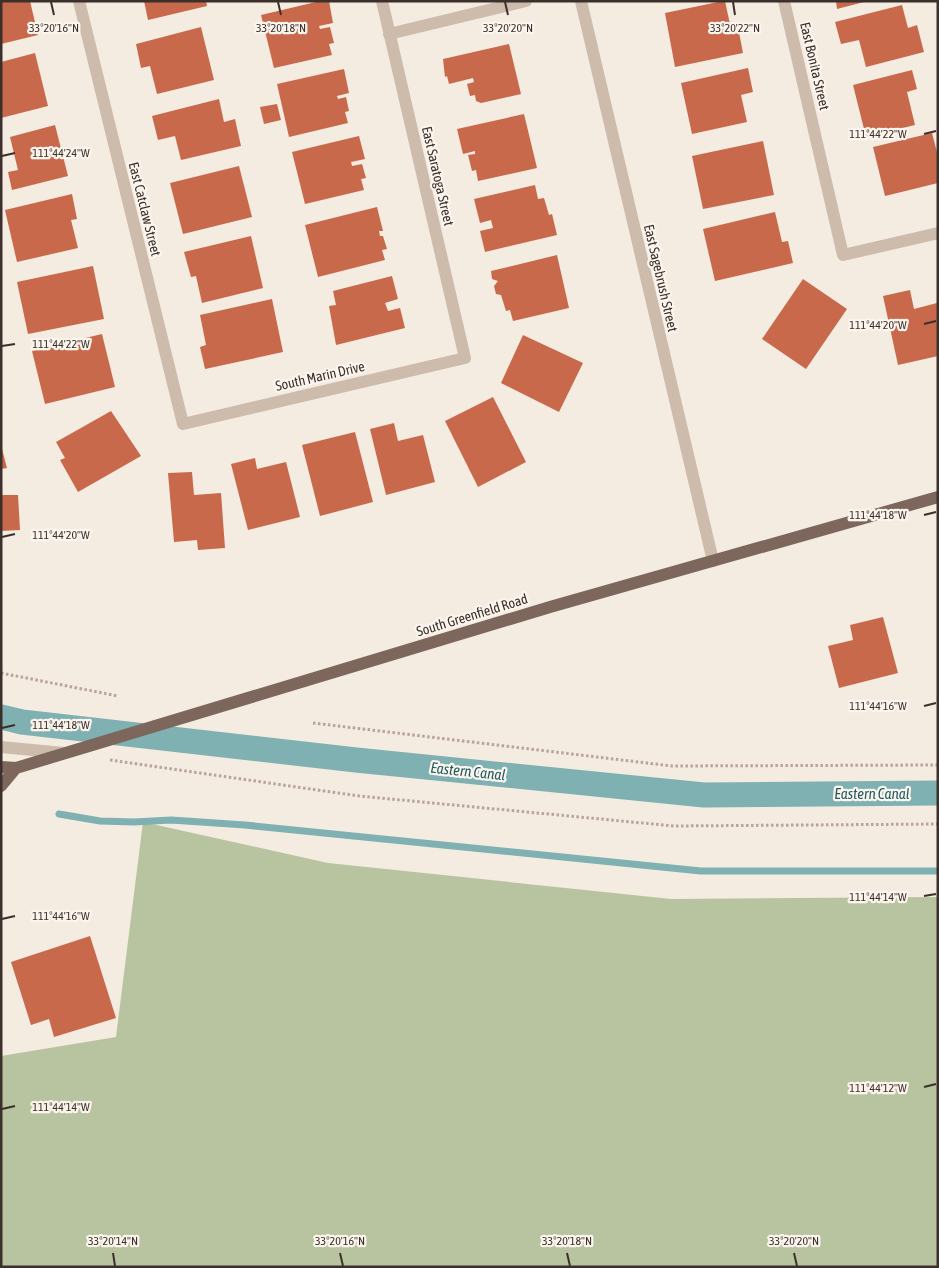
<svg xmlns="http://www.w3.org/2000/svg" width="939" height="1268" viewBox="0 0 939 1268" font-family="'Asap Condensed',sans-serif">
<style>
.green{fill:#b8c4a0}
.lines{fill:none;stroke-linecap:round;stroke-linejoin:round}
.stream{stroke:#7fb0b2;stroke-width:7}
.canal{stroke:#7fb0b2;stroke-width:25}
.building{fill:#c8694b}
.path{stroke:#b9a596;stroke-width:3;stroke-dasharray:2.5 2.5;stroke-linecap:butt}
.minor{stroke:#cdbbac;stroke-width:12}
.major{stroke:#7d675c;stroke-width:12}
.ticks{fill:none;stroke:#3b302b;stroke-width:2}
.labels{text-anchor:middle;dominant-baseline:central;stroke-width:4.5;stroke-linejoin:round;paint-order:stroke}
.street-label{font-size:14px;fill:#3b302b;stroke:#fbf5ee}
.water-label{font-size:15px;font-style:italic;fill:#1f5a5e;stroke:#fbf5ee}
.ticks-label{font-size:12px;text-anchor:middle;fill:#3b302b;stroke:#fbf5ee;stroke-width:4.5;stroke-linejoin:round;paint-order:stroke}
</style>
<rect width="100%" height="100%" fill="#f4ebe1"/>
<!-- green -->
<path class="green" d="M143,822l185,41 343,36 267,-2v370h-937v-211l115,-19z"/>
<g class="lines">
<!-- stream -->
<path class="stream" d="M59,814l41,7 34,1 37,-2 74,5 456,46h237"/>
<!-- canal -->
<path class="canal" d="M1,717l21,5 334,38 348,35 234,-2"/>
</g>
<!-- building -->
<path class="building" d="M1,1h29l8,34 -37,9z
M144,1h62l1,5 -59,14z
M320,1h9l4,22 -14,3 1,3 10,-2 4,16 -5,1 3,11 -58,13 -13,-53z
M723,1h2l6,28 7,-2 5,26 -68,14 -10,-54z
M836,1h28v1l-27,7z
M902,5l6,23 9,-3 7,27 -58,15 -7,-27 -18,4 -6,-22z
M201,27l13,53 -57,14 -7,-28 -9,2 -5,-24z
M509,44l12,50 -40,9 -5,-2 -1,-6 -5,1 -3,-12 7,-2 -1,-4 -24,6 -2,-8 -2,1 -2,-18z
M35,53l13,53 -47,12v-56z
M748,68l5,24 -12,3 6,27 -55,12 -11,-51z
M344,69l5,24 -12,3 1,3 8,-2 3,14 -4,1 3,11 -59,14 -12,-53z
M912,70l5,19 -10,3 8,33 -49,12 -13,-52z
M219,99l5,23 11,-3 6,27 -60,14 -6,-24 -17,4 -6,-24z
M277,104l4,16 -17,4 -4,-17z
M524,114l13,54 -59,13 -2,-11 -4,1 -4,-16 7,-1v-3l-12,3 -6,-25z
M55,125l13,51 -56,14 -4,-18 10,-2 -8,-33z
M932,133l6,23v27l-53,13 -12,-49z
M359,136l6,23 -14,3 1,4 10,-2 4,14 -5,1 3,11 -59,14 -13,-52z
M763,141l11,54 -71,14 -11,-53z
M239,166l13,51 -69,17 -13,-51z
M535,185l3,14 6,-1 5,17 3,-1 5,21 -72,17 -5,-21 13,-3 -2,-8 -11,3 -6,-24z
M72,194l5,25 -6,1 7,28 -61,14 -12,-52z
M377,207l6,24h-4l1,5h3l4,13 -5,1 3,10 -67,17 -13,-52z
M775,212l7,30 6,-1 5,22 -78,18 -12,-52z
M251,236l12,52 -61,15 -6,-27 -5,1 -7,-25z
M557,255l12,53 -56,13 -3,-11 -4,1 -5,-16 -5,-1 -2,-8 4,-5 -6,-2 -1,-8z
M93,266l11,53 -76,15 -11,-52z
M392,276l6,23 -13,4 3,8 12,-3 5,20 -69,17 -7,-39 7,-1 -3,-14z
M803,279l44,30 -41,60 -44,-30z
M910,290l4,19 23,-6 1,53 -40,9 -15,-69z
M272,299l11,53 -78,17 -5,-22 6,-2 -6,-30z
M102,334l13,53 -70,17 -13,-53z
M523,335l60,28 -24,49 -58,-29z
M493,397l33,65 -48,25 -33,-66z
M111,411l30,45 -63,36 -18,-32 5,-2 -9,-16z
M394,423l4,18 25,-6 12,47 -49,13 -16,-66z
M355,432l18,70 -53,14 -18,-71z
M1,445l6,23 -6,1z
M255,458l2,11 29,-7 14,55 -52,13 -17,-66z
M192,472l2,23 27,-2 4,55 -27,2 -1,-10 -23,2 -6,-69z
M1,495h17l2,35 -19,1z
M883,617l15,56 -59,15 -11,-42 25,-6 -3,-15z
M90,936l26,82 -62,19 -5,-18 -18,6 -20,-63z"/>
<g class="lines">
<!-- path -->
<path class="path" d="M1,673l117,23
M313,723l359,43 266,-1
M110,760l249,36 315,30 264,-2"/>
<!-- minor -->
<path class="minor" d="M79,1l104,423 282,-66 -83,-357
M581,1l132,560
M784,1l59,254 95,-22
M389,34l137,-33
M1,747l63,6"/>
<!-- major -->
<path class="major" d="M1,767l15,1 534,-161 388,-110
M1,786l15,-18"/>
</g>
<!-- ticks -->
<path class="ticks" d="M51,2l3,13M278,2l3,13M505,2l3,13M733,2l2,13M924,134l12,-3M2,156l13,-3M924,324l12,-3M2,346l13,-2M924,515l12,-3M2,537l13,-3M924,706l12,-3M2,728l13,-3M924,896l12,-2M2,919l13,-3M924,1087l12,-3M2,1109l13,-3M113,1253l2,13M340,1253l3,13M567,1253l3,13M794,1253l3,13"/>
<g class="labels">
<!-- street labels -->
<g class="street-label">
<text transform="translate(815 66) rotate(77)">East Bonita Street</text>
<text transform="translate(438 176) rotate(77)">East Saratoga Street</text>
<text transform="translate(145 209) rotate(76)">East Catclaw Street</text>
<text transform="translate(661 278) rotate(77)">East Sagebrush Street</text>
<text transform="translate(320 376) rotate(-13)">South Marin Drive</text>
<text transform="translate(472 615) rotate(-17)">South Greenfield Road</text>
</g>
<!-- water labels -->
<g class="water-label">
<text transform="translate(468 771) rotate(6)">Eastern Canal</text>
<text x="872" y="793">Eastern Canal</text>
</g>
</g>
<g class="ticks-label">
<text x="54" y="32">33°20'16"N</text>
<text x="281" y="32">33°20'18"N</text>
<text x="508" y="32">33°20'20"N</text>
<text x="735" y="32">33°20'22"N</text>
<text x="878" y="138">111°44'22"W</text>
<text x="61" y="157">111°44'24"W</text>
<text x="878" y="329">111°44'20"W</text>
<text x="61" y="348">111°44'22"W</text>
<text x="878" y="519">111°44'18"W</text>
<text x="61" y="539">111°44'20"W</text>
<text x="878" y="710">111°44'16"W</text>
<text x="61" y="729">111°44'18"W</text>
<text x="878" y="901">111°44'14"W</text>
<text x="61" y="920">111°44'16"W</text>
<text x="878" y="1092">111°44'12"W</text>
<text x="61" y="1111">111°44'14"W</text>
<text x="113" y="1245">33°20'14"N</text>
<text x="340" y="1245">33°20'16"N</text>
<text x="567" y="1245">33°20'18"N</text>
<text x="794" y="1245">33°20'20"N</text>
</g>
<!-- border -->
<rect width="939" height="1268" fill="none" stroke="#3b302b" stroke-width="5"/>
</svg>
